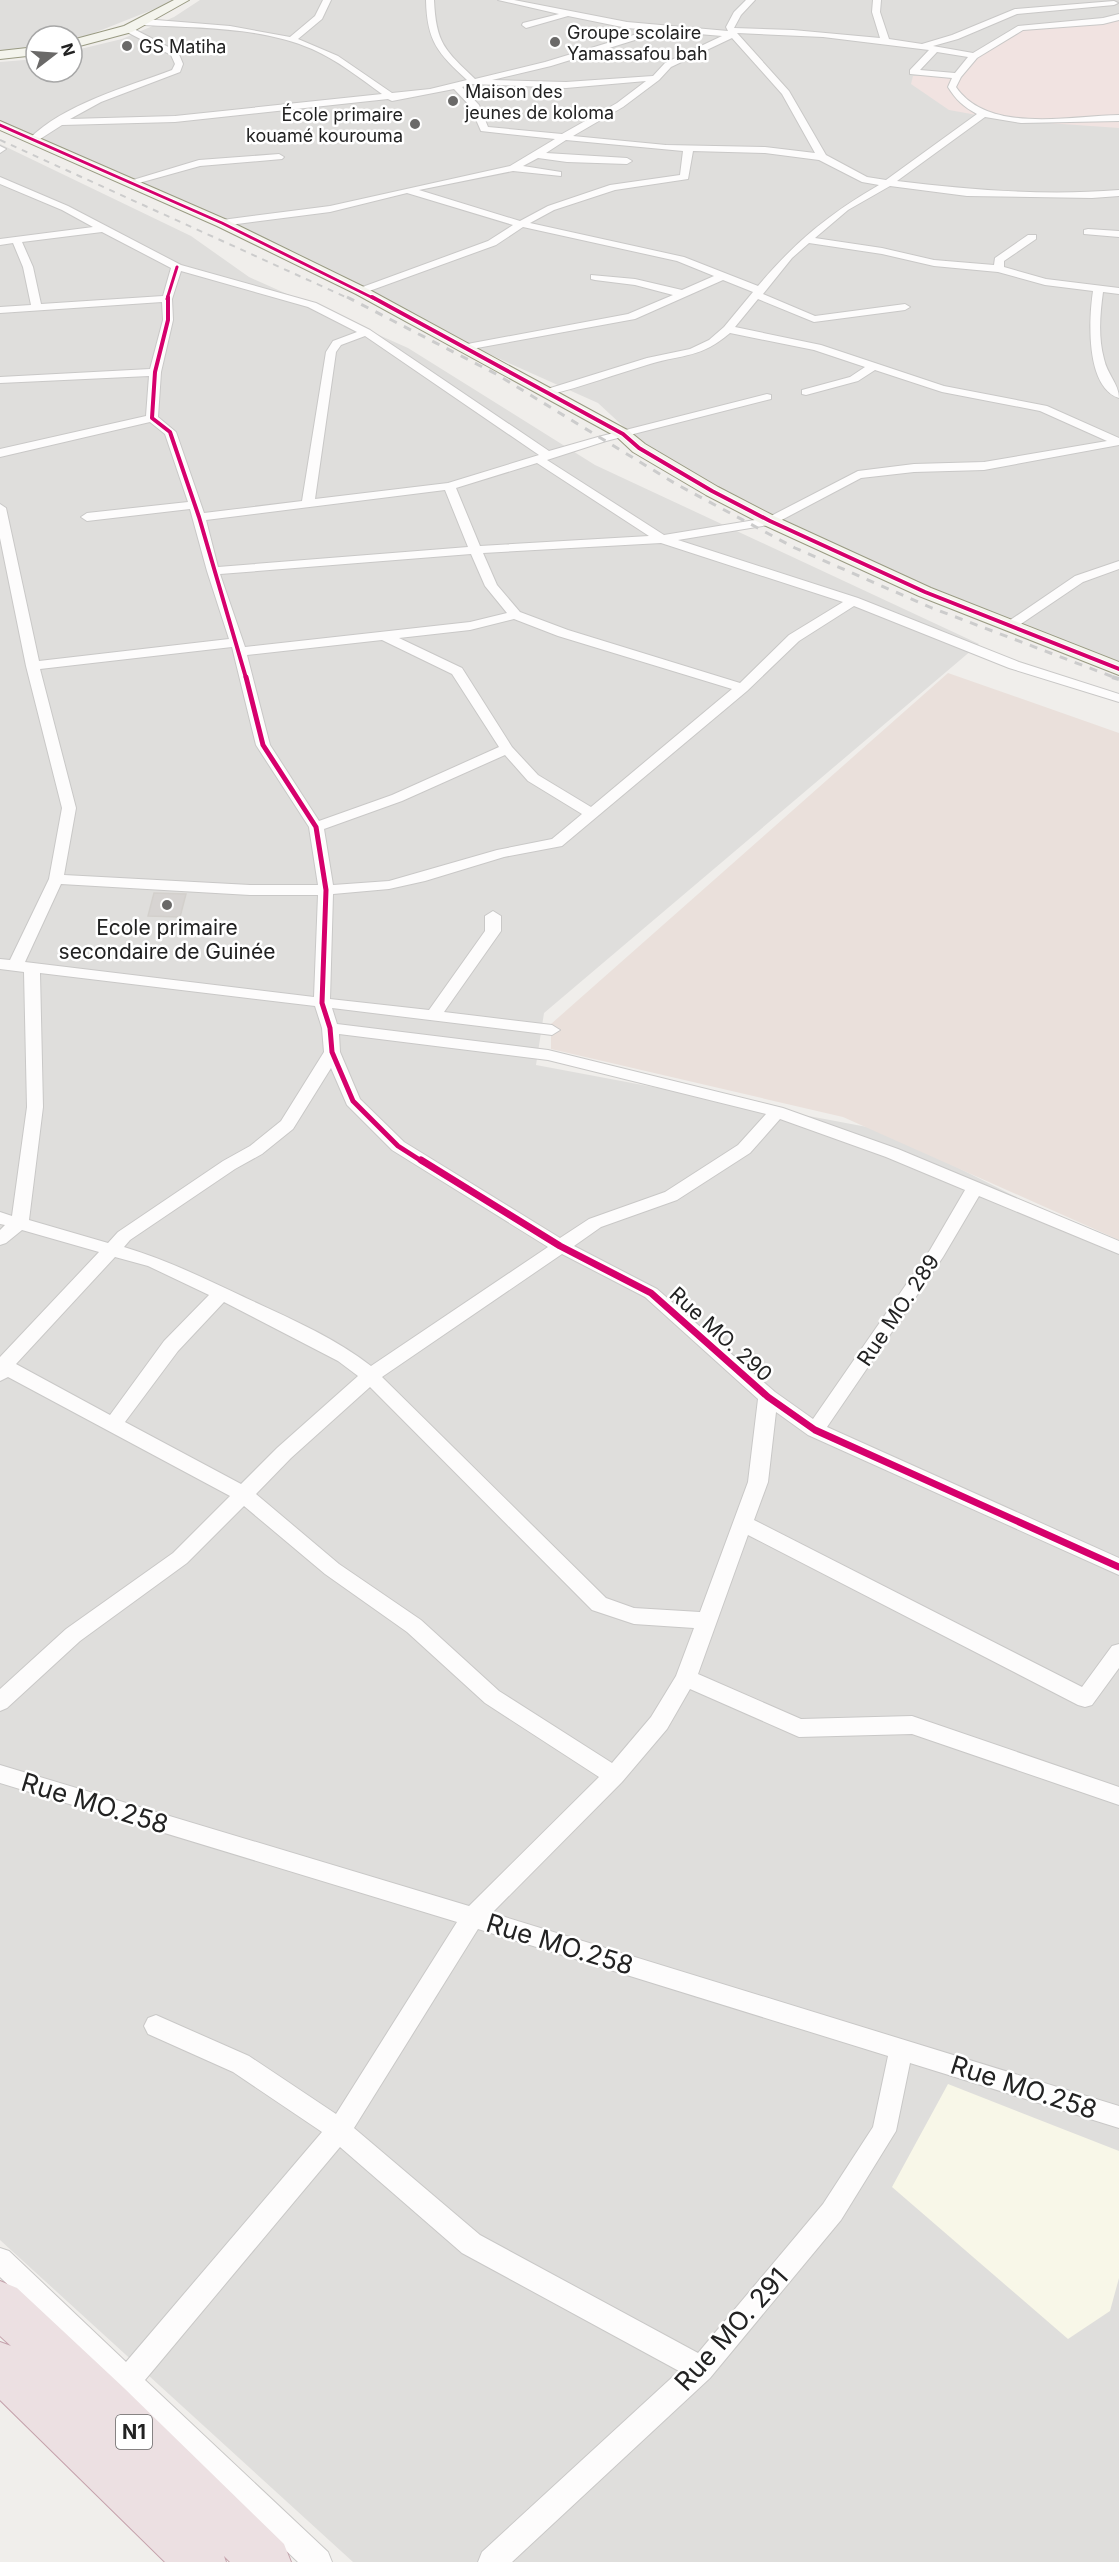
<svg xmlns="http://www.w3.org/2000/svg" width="1119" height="2562" viewBox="0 0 1119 2562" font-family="Inter,sans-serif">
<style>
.residential{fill:#dfdedc}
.commercial{fill:#f1e3e1}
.education{fill:#f8f7e8}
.military{fill:#eae0db}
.building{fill:#d7d4d2;stroke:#d3d0cc;stroke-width:1.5}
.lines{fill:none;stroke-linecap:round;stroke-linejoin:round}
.street-casing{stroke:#c9c8c7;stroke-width:2}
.secondary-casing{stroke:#999a82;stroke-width:2}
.highway-casing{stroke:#c5a2ac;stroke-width:2}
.street{fill:#fdfcfc;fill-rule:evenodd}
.secondary{fill:#f4f4ed;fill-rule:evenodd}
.highway{fill:#ece0e2;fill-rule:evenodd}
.rail-far2{stroke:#ccc;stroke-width:2;stroke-dasharray:6 6;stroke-linecap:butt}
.rail-far1{stroke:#ccc;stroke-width:3;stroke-dasharray:8 8;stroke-linecap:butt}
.rail{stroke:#ccc;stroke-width:4;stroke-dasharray:10 10;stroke-linecap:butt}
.cycleway-far3-casing{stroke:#fff;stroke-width:5}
.cycleway-far2-casing{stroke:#fff;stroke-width:6}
.cycleway-far1-casing{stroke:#fff;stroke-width:8}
.cycleway-casing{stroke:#fff;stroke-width:10}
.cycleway-far3{stroke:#d6006c;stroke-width:3}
.cycleway-far2{stroke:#d6006c;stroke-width:4}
.cycleway-far1{stroke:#d6006c;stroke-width:5}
.cycleway{stroke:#d6006c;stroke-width:7}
.poi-dot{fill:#6a6968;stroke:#fff;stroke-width:2}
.labels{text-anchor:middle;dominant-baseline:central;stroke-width:5;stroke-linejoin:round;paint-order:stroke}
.far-poi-label{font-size:18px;fill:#222;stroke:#fff;text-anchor:start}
.shield{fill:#fff;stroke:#646464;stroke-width:1.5}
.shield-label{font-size:20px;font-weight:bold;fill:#222}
.poi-label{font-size:21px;fill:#222;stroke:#fff}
.street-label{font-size:21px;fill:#222;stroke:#fff}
.near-street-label{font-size:26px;fill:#222;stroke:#fff}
</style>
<rect width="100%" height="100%" fill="#f0eeeb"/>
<!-- residential -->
<path class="residential" d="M0,0h177l-93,37 -12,2v-3h-36v10l-36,6z
M200,0h919v672l-247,-103 -220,-116 -54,-50 -232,-104 -79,-47 -287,-131v-59l36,-3v13h36v-21l50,-12 52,-22z
M0,144l191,92 58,41 159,71 187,117 384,179 -435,369 -8,52 347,65 236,119v1313h-766l-353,-322z"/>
<!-- commercial -->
<path class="commercial" d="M1119,16v112l-114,-8 -56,-10 -38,-26 2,-8 40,-1 24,-25 46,-23 67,-5z"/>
<!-- education -->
<path class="education" d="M948,2084l171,67v127l-9,33 -42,28 -176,-152z"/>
<!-- military -->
<path class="military" d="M948,673l171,60v507l-276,-123 -292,-68v-25z"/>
<!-- building -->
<path class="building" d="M154,893l32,1 -6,23 -32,-1z"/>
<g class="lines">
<!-- street casing -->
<g class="street-casing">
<path id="street" d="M323,0h8l-9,19 -24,20 40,17 54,37 38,-4 37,-9c-29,-27 -40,-38 -41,-80h8c2,44 11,50 41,79l70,-17 105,-32 -23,-2 -59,-12 -42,12 -4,-3 1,-2 36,-9 -61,-14h16l113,22 101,9 -2,-4 8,-15 12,-12h9l-14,15 -7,13 59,2 87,8 -8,-26 1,-12h8l-1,12 9,27 33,5 30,-9 63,-26 99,-8 4,2 -4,2 -97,9 -59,25 -25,7 40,7 45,-27 85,-8 16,-4v6l-16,4 -80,6 -46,28 -16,19 -5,10c32,47 114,29 163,28v6l-98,2 -36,-6 -88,64c73,9 148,15 222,9v6l-27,2 -125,-2 -77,-10 -42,24 -33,28 67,10 52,12 60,5 1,-7 33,-23h8v4l-32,22v6l42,12 73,9v6l-16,-2c-3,22 -5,45 1,67 3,15 15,25 15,39 -34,-11 -30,-80 -26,-107l-48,-6 -47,-13 -64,-6 -52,-12 -73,-11 -17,15 -29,36 52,22 90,-12 5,3 -5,3 -91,12 -56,-23 -23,28 86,18 123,41 103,20 72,32v7l-135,25 -70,2 -53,6 -87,46 -96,16 180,58 161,64 100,32v8l-110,-34 -155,-62 -55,35 -52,50 -185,155 -58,11 -79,24 -36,8 -56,5 -3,105 99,11 56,-79v-15l8,-5 8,5v15l-57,81 108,13 8,5 -8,5 -220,-27 5,16 211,26 235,58 115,41 221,92v13l-140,-58 -36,61 -116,170 292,131v17l-311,-140 -32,-23 -8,70 -14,38 328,167 30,-41 7,-2v24l-27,37 -7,2 -7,-2 -330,-170 -50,139 103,45 111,-3 207,71v18l-207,-71 -113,3 -109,-48 -23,40 -45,53 -130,131 627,193v22l-209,-65 -14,68 -55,89 -131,158 -198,184h-34l4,-10 197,-181 -217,-118 -122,-106 -195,233 183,172 4,10h-34l-170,-162 -12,14 -9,4 -9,-4 -4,-9 4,-9 11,-14 -109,-105v-29l9,3 117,111 196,-230 -89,-60 -85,-38 -4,-8 4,-8 8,-3 93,41 87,58 121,-192 -457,-139v-18l469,141 130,-129 -114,-74 -78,-71 -82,-58 -81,-68 -57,57 -107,78 -73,67 -7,3v-22l66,-60 107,-76 57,-57 -222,-119 -8,4v-24l99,-105 -77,-22 -16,13 -6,2v-15l5,-5 -5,-1v-12l12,4 15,-109 -3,-135 -24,-3v-10l10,1 39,-81 13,-71 -36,-142 -26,-128v-34l6,4 33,153 190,-22 -22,-68 -17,-62 -103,12 -6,-4 6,-4 101,-11 -23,-68 -15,-12 -150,35v-8l146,-33 3,-40 -149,7v-6l150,-8 13,-49 -1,-18 -162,11v-6l31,-2 -8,-38 -10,-24 -13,2v-6l93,-12 -31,-17 -62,-26v-7l68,29 113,59 135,38 54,27 179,121 49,-14 169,-43 4,1v4l-165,42 -59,19 117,75 103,-17 91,-47 56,-7 70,-2 123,-21 -67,-30 -98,-19 -67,-22 -17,11 -52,14 -4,-1v-4l48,-13 15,-10 -51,-17 -84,-17c-29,25 -46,21 -80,31 -34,10 -68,23 -102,31l-4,-1v-4l103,-32 43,-9 19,-9 15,-13 29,-35 -30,-12 -88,39 -169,31 -4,-1v-4l166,-31 45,-19 -38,-10 -40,-5 -4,-1v-4l44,4 47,11 32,-14 -37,-15 -154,-34 -27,18 -135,49 -4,-1v-4l131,-48 25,-16 -106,-32 -77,19 -108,14 -5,-3 5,-3 108,-14 180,-40 45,-27 -74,-8 -11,-25 -16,-17 -62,12 -4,-2 -213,23 -113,3 -25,16 -8,-2c35,-35 98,-52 143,-69l3,-6 -4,-9 -46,-24v-4l3,-1 50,26 5,12 -3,8 -79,30 -31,17 105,-3 207,-22c-22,-16 -45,-34 -70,-45 -52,-22 -112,-21 -168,-24l-4,-3 4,-3 86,7 60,11 25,-21zM664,31l58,5 -57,27 -12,13 -87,6 -74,-2 59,-14zM737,33l86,4 106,13 -19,20v4l42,4 -4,9c8,13 16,20 29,27l-91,66 -19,-3 -41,-22 -37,-64zM732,38l50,56 33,59 -50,-6 -99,-2 -93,-9 50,-29 36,-27 12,-13zM937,52l31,5 -13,16 -35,-3zM646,81l-29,22 -55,31 -74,-7 -9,-22 -17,-18 11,-3 93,4zM566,140l117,11 -3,24 -70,10 -62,21 -28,15 -101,-31 94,-19 48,5v-4l-38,-6 15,-8 29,4 60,2 5,-3 -5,-3 -81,-5zM693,151l72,2 54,7 43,22 17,3c-49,28 -85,58 -121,101l-74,-29 -154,-34 24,-13 61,-20 73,-11zM102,232l69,36 -8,28 -122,8 -8,-37 -11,-25zM181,271l127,36 49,25 -24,9 -7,11 -24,149 -98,12 -28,-81 -18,-15 3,-45 12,-52 -1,-21zM365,336l174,119 -91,28 -133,16 21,-147 5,-7zM537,463l112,73 -169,10 -24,-58zM445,490l23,57 -250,20 -12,-47zM661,543l182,59 -54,33 -49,48 -172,-53 -48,-18 -23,-27 -14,-32zM471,554l14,32 22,27 -37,9 -225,25 -25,-73zM514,619l44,17 174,53 -141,118 -53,-32 -26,-28 -50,-79 -63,-30 71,-8zM382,640l70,34 47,73 -107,48 -73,26 -49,-76 -23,-90zM232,647l24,98 53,82 9,58h-68l-186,-10 12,-67 -36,-139zM505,755l23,26 54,33 -30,25 -55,11 -108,31 -56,4 -9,-56 78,-28zM61,884l189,11h68l-4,102 -289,-35zM40,973l275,33 7,22 2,24 -43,69 -31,25 -27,15 -105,71 -10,11 -79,-23 14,-113zM339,1034l209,26 218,54 -28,31 -73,47 -76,27 -29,19 -156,-96 -44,-43 -20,-47zM331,1068l16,37 45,45 156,97 -177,119c-37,-29 -82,-48 -125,-68 -40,-19 -79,-38 -122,-51l6,-7 105,-71 27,-15 31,-25zM780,1119l106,38 79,33 -35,60 -117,169 -38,-27 -118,-103 -83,-43 27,-19 76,-27 73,-47zM562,1254l83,43 113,102 -10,83 -48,130 -66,-4 -28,-10 -224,-221zM115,1257l33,9 61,29 -45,46 -54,74 -94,-51zM224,1302l114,59 20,15 -81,72 -36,36 -116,-62 53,-71zM370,1387l222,223 42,14 60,4 -18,48 -25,41 -39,46 -113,-72 -78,-71 -82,-56 -83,-70 35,-36zM478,1929l410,127 -15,71 -50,77 -125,149 -218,-118 -126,-107z
M0,146l6,3 -6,4z
M279,154l5,3 -2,2 -82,7 -72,20 -5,-3 76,-23z
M1088,229l31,2v6l-35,-3v-4z
M1119,561v8l-36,13 -68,46h-10l-2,-3 72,-49z"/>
</g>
<!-- secondary casing -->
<g class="secondary-casing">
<path id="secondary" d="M174,0h15l-57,32 -60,16v-8l52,-14z
M36,47v8l-36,4v-8z
M0,121l227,99 139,68 263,143 16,13 73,43 58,30 155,71 188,74v13l-200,-79 -155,-71 -58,-30 -73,-43 -16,-15 -261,-143 -139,-68 -217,-96z"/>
</g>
<!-- highway casing -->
<g class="highway-casing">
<path id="highway" d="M0,2281l17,7 107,100 160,156 7,18h-61l-6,-6 2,6h-61l-165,-162v-58l11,4 -11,-10z"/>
</g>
<!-- street -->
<use href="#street" class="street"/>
<!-- secondary -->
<use href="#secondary" class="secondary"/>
<!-- highway -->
<use href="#highway" class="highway"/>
<!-- rail-far2 -->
<path class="rail-far2" d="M0,140l350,159"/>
<!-- rail-far1 -->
<path class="rail-far1" d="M347,297l149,77 180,110 119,64 137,60 184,70"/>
<!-- rail -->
<path class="rail" d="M1112,677l7,2"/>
<!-- cycleway-far3 casing -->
<g class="cycleway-far3-casing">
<path id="cycleway-far3" d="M0,125l222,98 153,76
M167,299l10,-32"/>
</g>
<!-- cycleway-far2 casing -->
<g class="cycleway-far2-casing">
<path id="cycleway-far2" d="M168,297v23l-13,52 -3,46 18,14 29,85 47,161
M372,297l251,137 16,14 73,43 58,30 155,71 194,77"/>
</g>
<!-- cycleway-far1 casing -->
<g class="cycleway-far1-casing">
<path id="cycleway-far1" d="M246,677l17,68 53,82 10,63 -4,113 8,25 2,24 21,49 45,45 25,16"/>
</g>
<!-- cycleway casing -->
<g class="cycleway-casing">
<path id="cycleway" d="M421,1160l139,86 91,47 117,104 47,33 304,137"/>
</g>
<!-- cycleway-far3 -->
<use href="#cycleway-far3" class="cycleway-far3"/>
<!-- cycleway-far2 -->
<use href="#cycleway-far2" class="cycleway-far2"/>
<!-- cycleway-far1 -->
<use href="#cycleway-far1" class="cycleway-far1"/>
<!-- cycleway -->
<use href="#cycleway" class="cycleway"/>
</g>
<!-- markers -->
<g class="poi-dot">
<circle cx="555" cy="42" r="6"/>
<circle cx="127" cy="46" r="6"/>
<circle cx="453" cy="101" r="6"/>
<circle cx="415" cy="124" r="6"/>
<circle cx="167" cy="905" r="6"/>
</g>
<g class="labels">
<!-- far-poi labels -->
<g class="far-poi-label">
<text x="567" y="32">Groupe scolaire<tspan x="567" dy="21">Yamassafou bah</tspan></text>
<text x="139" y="46">GS Matiha</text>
<text x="465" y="91">Maison des<tspan x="465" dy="21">jeunes de koloma</tspan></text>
<text x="403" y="114" text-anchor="end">École primaire<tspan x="403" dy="21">kouamé kourouma</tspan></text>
</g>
<!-- shield labels -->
<rect class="shield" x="116" y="2415" width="36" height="34" rx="4.5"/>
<g class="shield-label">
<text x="134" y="2432">N1</text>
</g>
<!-- poi labels -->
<g class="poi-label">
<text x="167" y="927">Ecole primaire<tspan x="167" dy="24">secondaire de Guinée</tspan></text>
</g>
<!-- street labels -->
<g class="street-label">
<text transform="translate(898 1310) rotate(-56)">Rue MO. 289</text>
<text transform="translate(721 1334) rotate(42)">Rue MO. 290</text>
</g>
<!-- near-street labels -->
<g class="near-street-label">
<text transform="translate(95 1803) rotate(17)">Rue MO.258</text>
<text transform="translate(560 1944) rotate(17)">Rue MO.258</text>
<text transform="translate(1024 2087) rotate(18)">Rue MO.258</text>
<text transform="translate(731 2329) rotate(-48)">Rue MO. 291</text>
</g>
</g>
<!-- north arrow -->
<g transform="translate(54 54) rotate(73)"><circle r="28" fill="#ffffff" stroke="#a7a7a7" stroke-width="1.5"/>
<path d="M0-4.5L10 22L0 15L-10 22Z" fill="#6a6968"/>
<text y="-9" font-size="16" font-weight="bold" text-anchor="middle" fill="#222222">N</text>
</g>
</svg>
